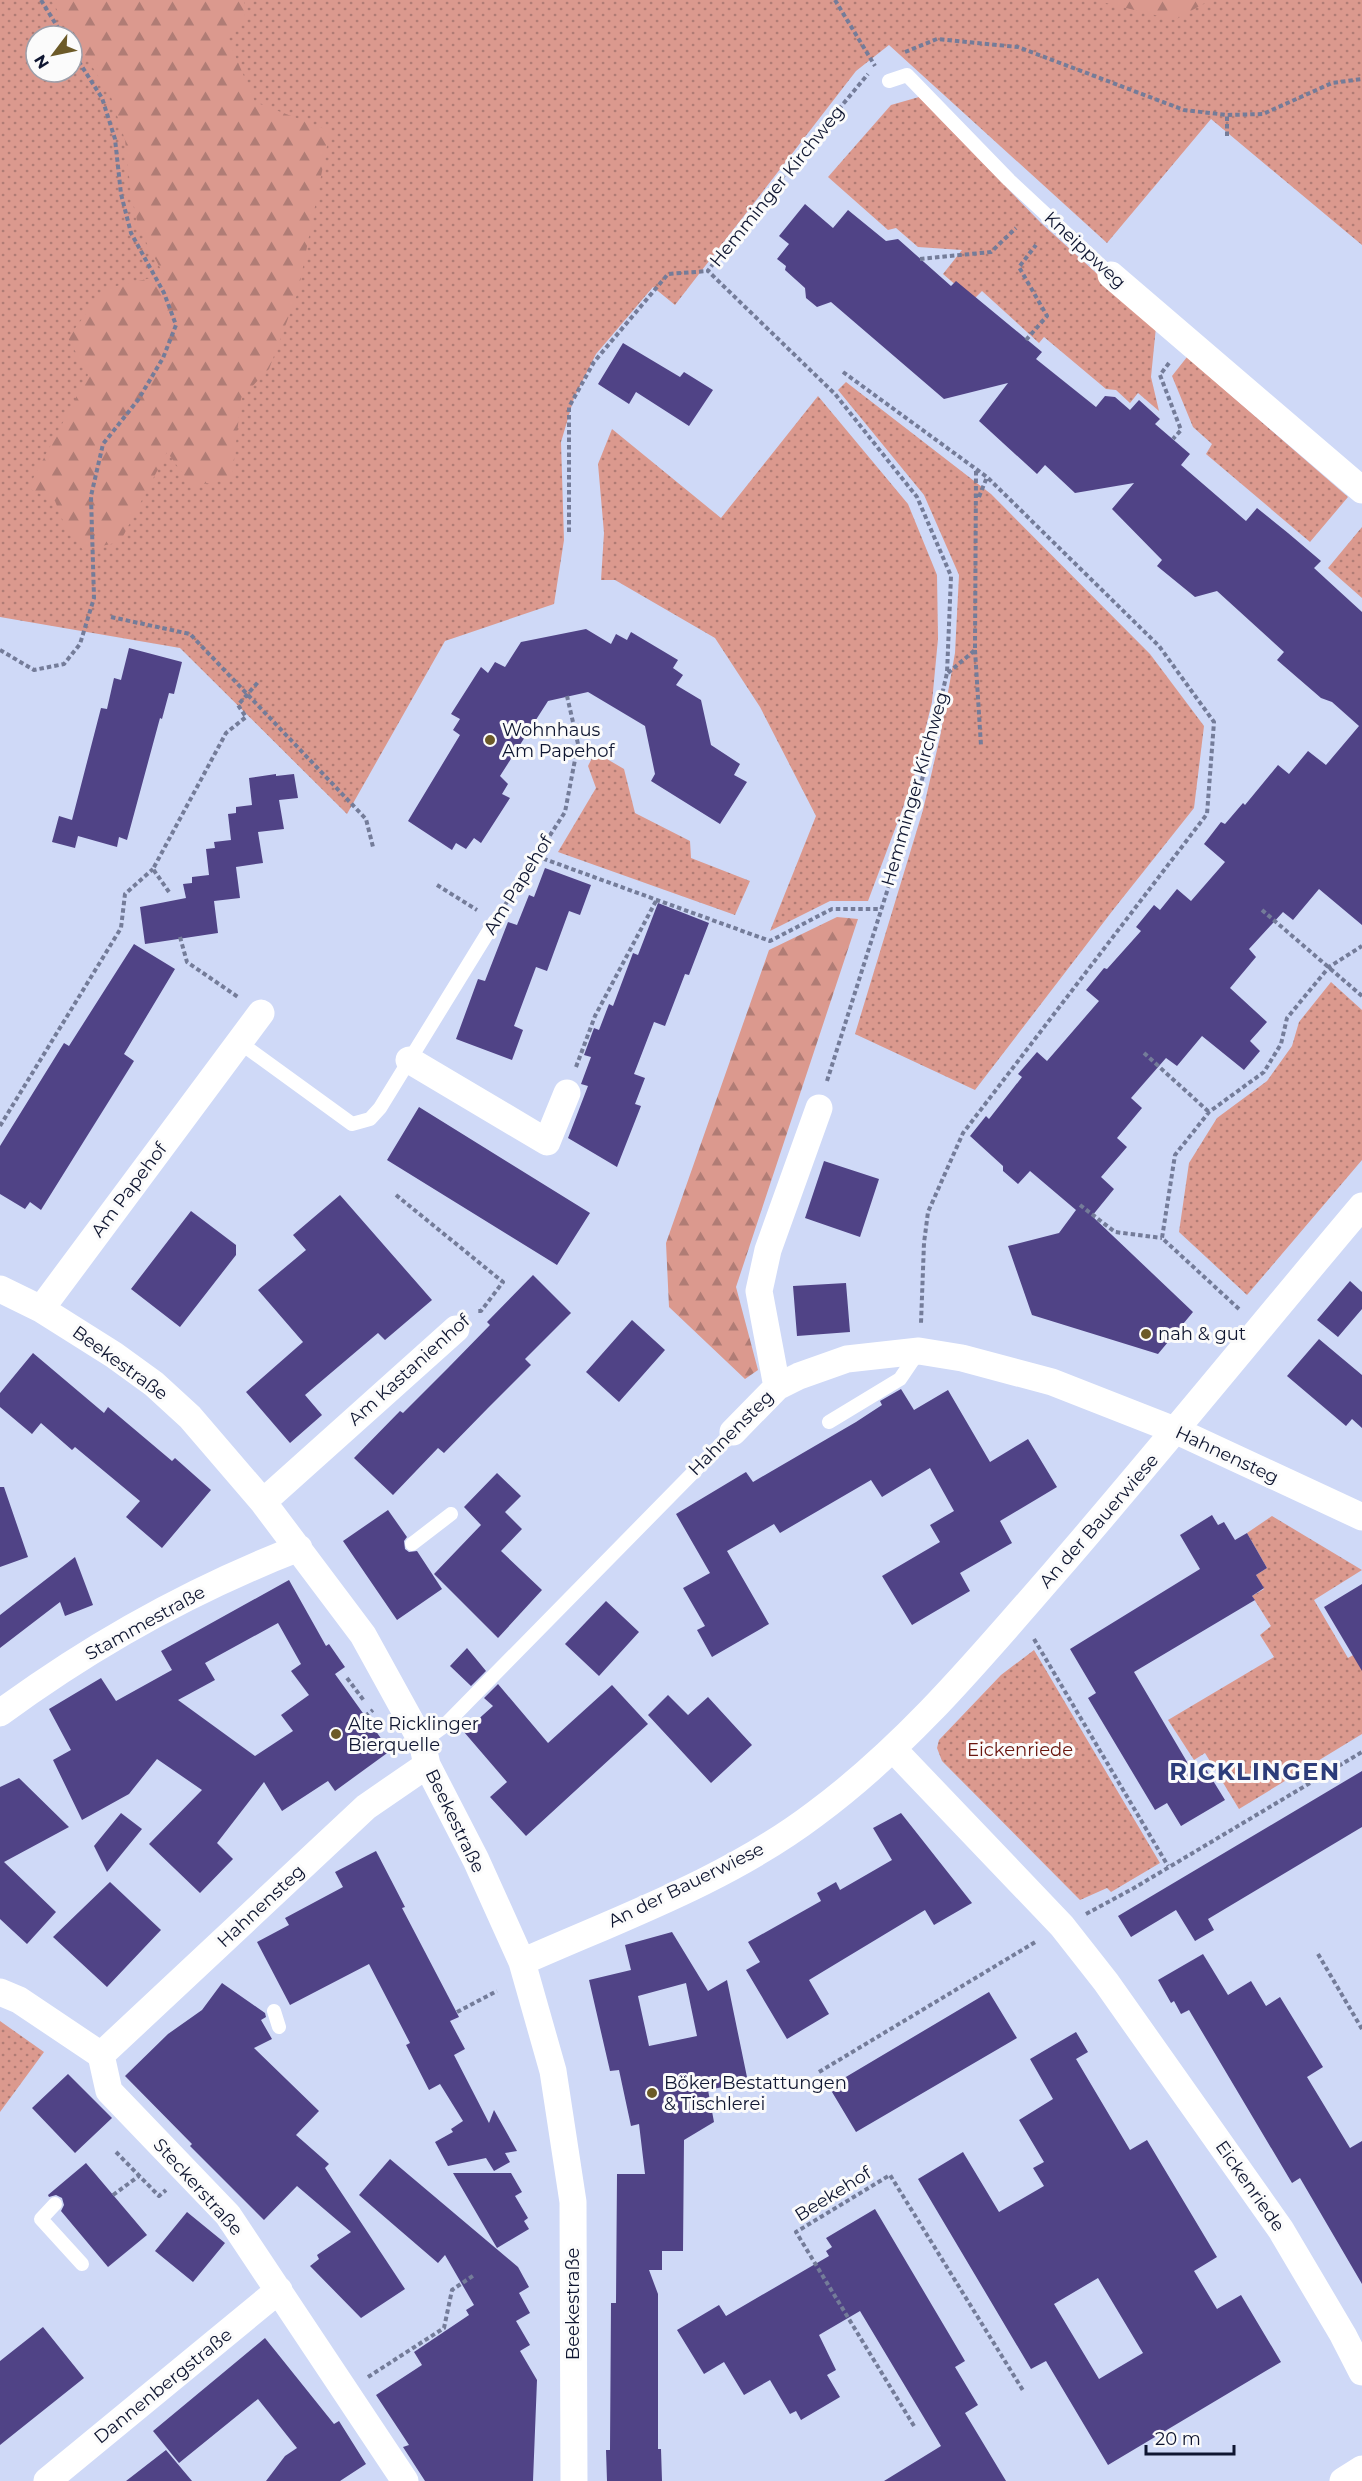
<svg xmlns="http://www.w3.org/2000/svg" width="1362" height="2481" viewBox="0 0 1362 2481" font-family="Montserrat,sans-serif">
<style>
.grass{fill:url(#grass-dots);fill-rule:evenodd}
.forest{fill:url(#forest-firs)}
.building{fill:#504386;fill-rule:evenodd}
.lines{fill:none;stroke-linecap:round;stroke-linejoin:round}
.path{stroke:#747c99;stroke-width:4;stroke-dasharray:4.5 3;stroke-linecap:butt}
.lane{stroke:#fff;stroke-width:14}
.street{stroke:#fff;stroke-width:27}
.poi-dot{fill:#6c5a28;stroke:#fbfbfb;stroke-width:2}
.labels{text-anchor:middle;dominant-baseline:central;stroke-width:6;stroke-linejoin:round;paint-order:stroke}
.street-label{font-size:18px;fill:#0f1631;stroke:#fbfbfb}
.poi-label{font-size:18px;fill:#0f1631;stroke:#fbfbfb;text-anchor:start}
.park-label{font-size:18px;fill:#68150d;stroke:#fbfbfb}
.district-label{font-size:24px;font-weight:bold;letter-spacing:1.5px;fill:#2c3c7a;stroke:#fbfbfb}
</style>
<defs>
<pattern id="grass-dots" width="8" height="8" patternUnits="userSpaceOnUse" patternTransform="scale(1.5)"><rect width="8" height="8" fill="#db998e"/><path d="M2 2h.1M6 6h.1" fill="none" stroke="#b07c75" stroke-width="1.8" stroke-linecap="round"/></pattern>
<pattern id="forest-firs" width="22" height="20" patternUnits="userSpaceOnUse" patternTransform="scale(1.5)"><rect width="22" height="20" fill="#db998e"/><path d="M5 1l3.5 6h-7zM16 11l3.5 6h-7z" fill="#b07c75"/></pattern>
</defs>
<rect width="100%" height="100%" fill="#cfd9f7"/>
<!-- grass -->
<path class="grass" d="M0,0h1362v245l-151,-126 -104,124 -218,-198 -33,26 -181,234 -22,-18 -57,67 -22,44 -13,44 3,98 -10,64 -109,37 -98,173 -167,-166 -180,-31zM36,36h36v36h-36z
M919,97l122,126 115,104 -5,50 8,34 -21,-18 -8,10 -14,-13 -10,-1 -62,-52 -5,6 -57,-52 -9,9 -30,-26 19,-24 -44,-3 -22,-19 -8,2 -60,-53 63,-72z
M1187,357l161,140 -38,45 -104,-88 6,-10 -19,-17 -21,-51z
M846,382l145,112 159,160 54,72 -10,82 -81,102 -138,180 -120,-56 68,-224 17,-73 15,-84 4,-78 -35,-80 -86,-105z
M818,396l90,108 29,71 1,64 -6,63 -19,79 -45,120h-38l-60,30 46,-115 -56,-109 -45,-69 -100,-58h-14l3,-47 -6,-69 14,-35 109,89z
M1362,527v71l-34,-30z
M595,752l29,17 11,44 55,28 1,17 59,23 -15,34 -177,-63 38,-64 -8,-22z
M1331,982l31,28v150l-115,135 -68,-63 10,-69 28,-45 50,-37 25,-35 7,-24z
M1272,1516l90,54 -48,30 34,58 14,-8v84l-123,75 -34,-56 -11,7 -26,-40 106,-63 -14,-22 11,-9 -19,-30 12,-7 -8,-14 11,-7 -20,-35z
M1034,1650l126,213 -49,29 -4,-4 -27,12 -138,-139 -5,-13 2,-8 62,-65z
M0,2021l44,31 -44,60z"/>
<!-- forest -->
<path class="forest" d="M51,0h193l1,17 -17,22 27,63 75,29 -32,161 -29,77 -28,29 -9,81 -40,7 -25,-34 -47,90 -37,8 -18,-24 -10,-25 -27,-13 60,-113 -20,-37 36,-49 60,-14 -25,-46 -8,-36 -6,-53 -14,-43z
M1094,0h116l-35,20z
M837,917l21,2 -122,368 22,83 -13,9 -76,-72 -3,-64 103,-293z"/>
<!-- building -->
<path class="building" d="M805,204l28,24 15,-18 38,31 12,-2 53,47 5,-5 86,71 -6,7 60,48 9,-11 10,1 15,13 9,-10 21,19 -5,5 35,30 -9,11 65,56 11,-13 31,25 33,28 -7,7 48,44v313l-43,-36 -26,31 -10,-8 -34,37 7,8 -26,31 37,34 -17,19 10,10 -16,19 -42,-34 -25,30 -11,-8 -35,40 11,10 -25,30 10,9 -26,30 13,12 -22,27 101,96 -35,42 -126,-39 -24,-69 51,-13 17,-23 -46,-39 -12,13 -15,-13v-5l-33,-30 16,-20 3,3 33,-42 -4,-3 19,-22 10,9 52,-60 -13,-11 18,-22 3,1 34,-38 -5,-4 18,-22 6,5 17,-21 14,12 34,-39 -21,-18 17,-22 4,2 18,-21 2,2 33,-40 11,9 19,-23 18,14 33,-39 -27,-24 -11,-4 -44,-38 7,-8 -67,-61 -22,6 -38,-31 5,-6 -50,-51 22,-26 -59,10 -30,-28 -8,9 -58,-53 29,-38 -64,16 -113,-97 -14,5 -11,-9 -1,-10 -20,-18 1,-4 -9,-7 12,-15 -10,-8z
M623,343l57,34 4,-5 29,18 -24,36 -53,-34 -7,12 -31,-20z
M586,629l25,15 5,-10 11,6 4,-8 47,28 -5,8 10,7 -7,10 25,15 10,45 29,19 -6,11 13,7 -27,42 -69,-43 4,-7 -10,-48 -57,-34 -40,9 -48,75 8,8 -6,10 8,4 -29,45 -7,-5 -8,11 -10,-6 -4,7 -44,-29 52,-86 -7,-5 7,-11 -9,-5 30,-47 7,6 7,-11 10,5 16,-25z
M129,648l53,14 -8,32 -5,-1 -7,26 -2,-1 -33,122 -8,-3 -2,10 -39,-11 -3,12 -23,-6 7,-26 13,4 29,-112 6,1 7,-31 7,2z
M276,774v2l18,-2 4,24 -19,2 5,29 -26,3 5,31 -27,4 4,31 -26,3 4,32 -73,11 -5,-37 46,-9 -3,-14 9,-1v-6l17,-2 -3,-26 9,-1 -1,-6 17,-2 -3,-26 8,-1v-6l16,-2 -3,-27z
M545,868l46,17 -11,30 -11,-4 -22,60 -11,-4 -22,59 9,4 -11,30 -56,-21 22,-60 7,2 23,-59 9,3 12,-30 5,2z
M658,903l51,20 -20,52 -4,-1 -20,52 -11,-4 -20,52 11,4 -10,26 6,2 -24,61 -49,-29 20,-52 -7,-2 10,-27 -7,-2 10,-27 5,2 10,-26 4,2 20,-53 5,2z
M134,944l41,25 -51,85 10,7 -50,80 -43,69 -11,-8 -5,7 -25,-15v-48l64,-103 5,3z
M419,1107l171,106 -33,52 -170,-105z
M824,1161l55,18 -19,58 -55,-19z
M340,1195l92,105 -47,40 -7,-7 -73,62 17,20 -32,28 -44,-51 57,-50 -45,-52 48,-40 -13,-15z
M191,1211l45,34v10l-56,72 -49,-38z
M533,1275l38,38 -46,46 6,6 -43,43 -44,45 -6,-5 -45,47 -39,-37 46,-47 3,2 45,-45 42,-43 -3,-3z
M1350,1281l12,11v17l-24,28 -21,-17z
M846,1283l4,49 -53,4 -4,-50z
M632,1320l33,30 -46,52 -33,-30z
M1319,1339l43,36v53l-10,-9 -6,7 -59,-50z
M33,1353l71,60 4,-6 64,54 3,-3 36,32 -49,58 -36,-31 14,-16 -65,-54 -3,3 -31,-27 -9,11 -32,-27v-14z
M901,1389l13,21 34,-20 42,72 38,-23 29,48 -57,34 12,22 -52,30 10,18 -58,34 -30,-49 58,-34 -10,-17 24,-14 -24,-43 -48,29 -11,-17 -91,53 -6,-9 -47,27 42,73 -57,33 -15,-27 8,-4 -22,-38 27,-15 -34,-59 70,-42 7,10 103,-60 26,-17 -2,-4z
M497,1473l24,23 -16,16 17,17 -21,22 41,39 -44,48 -64,-64 47,-49 -17,-18z
M0,1487h4l24,70 -28,10z
M388,1510l19,27 -3,4 1,8 4,3 8,-1 25,38 -45,31 -54,-79z
M1212,1515l6,10 6,-3 11,18 12,-7 20,35 -11,7 8,13 -12,8 3,4 -121,72 59,100 11,-6 21,34 -44,26 -14,-23 -12,7 -67,-112 8,-5 -26,-44 130,-80 -20,-34z
M75,1557l18,48 -28,11 -5,-14 -60,46v-33z
M289,1580l37,66 3,-2 16,23 -10,7 55,77 -55,40 -7,-10 -46,30 -18,-29 -47,61 16,16 -33,34 -51,-49 53,-54 -45,-31 -28,35 -47,26 -29,-60 18,-10 -22,-41 52,-31 15,23 56,-31 -11,-19zM278,1623l23,41 -10,7 18,24 -28,20 12,16 -38,25 -77,-56 37,-20 -10,-17z
M1362,1584v87l-38,-64z
M606,1601l33,31 -40,44 -34,-32z
M467,1648l19,23 -15,15 -21,-20z
M498,1684l50,59 64,-58 36,39 -122,112 -36,-39 17,-15 -43,-50 29,-26 -9,-8z
M668,1695l20,20 20,-18 44,48 -41,38 -63,-68z
M1362,1771v56l-154,92 6,11 -19,11 -19,-31 -45,27 -13,-21z
M19,1778l50,49 -65,35 52,50 -29,32 -27,-25v-132z
M121,1813l21,16 -35,43 -13,-26z
M901,1813l71,90 -38,22 -9,-15 -116,70 20,34 -42,25 -41,-69 14,-8 -12,-20 73,-41 -4,-8 19,-11 4,8 52,-30 -19,-32z
M376,1851l29,56 -3,1 57,109 -9,4 15,28 -11,6 35,68 5,-13 23,41 -12,2 5,9 -16,9 -8,-13 -38,8 -13,-24 18,-10 -2,-3 12,-8 -23,-37 -11,6 -23,-45 4,-2 -41,-79 -79,41 -33,-63 32,-17 -4,-7 58,-31 -8,-15z
M110,1882l51,48 -54,57 -54,-50z
M672,1932l36,59 19,-11 21,102 -40,8 6,32 -30,18 -1,111h-21v19h-13l9,24v155h3l1,32h-55l-1,-31h4l1,-147h5l1,-129h28l-6,-50 -8,2 -12,-56 -9,1 -21,-91 42,-10 -6,-25zM686,1983l11,53 -48,10 -11,-50z
M1203,1954l25,41 23,-14 15,25 14,-9 43,70 -16,10 43,71 12,-7v143l-62,-106 -8,5 -103,-173 -8,4 -7,-13 -3,2 -13,-23z
M222,1983l43,30 1,4 -5,3 11,19 -18,9 65,63 -23,24 33,29 -4,4 80,121 -44,29 -51,-52 9,-7 -2,-4 34,-23 -54,-46 -33,34 -74,-74 2,-2 -67,-68 43,-42 34,-24z
M989,1992l28,46 -161,94 -27,-45z
M1076,2032l12,20 -12,7 54,91 17,-10 70,117 -23,14 23,38 24,-14 40,67 -173,103 -62,-104 -15,8 -113,-190 45,-27 36,60 45,-26 -11,-18 11,-6 -25,-42 34,-21 -23,-40zM1098,2278l45,75 -44,26 -45,-75z
M68,2074l44,44 -37,35 -43,-45z
M390,2159l128,108 11,20 -10,6 11,20 -14,8 14,24 -10,6 17,29 -4,101h-108l-22,-34 6,-2 -33,-50 46,-30 -8,-13 55,-37 -3,-5 8,-5 -29,-50 -7,8 -79,-68z
M86,2163l61,72 -39,32 -47,-56 3,-6 -2,-7 -6,-3 -7,2 -1,-2z
M453,2173h58l11,19 -7,4 13,22 -4,3 5,8 -32,19z
M875,2209l90,152 -10,6 23,38 -13,8 41,68h-122l57,-35 -81,-135 -41,24 17,35 -9,5 13,22 -39,23 -5,-9 -6,3 -20,-34 -26,15 -20,-33 -20,12 -27,-44 42,-25 7,11 103,-60 -3,-5 6,-4 -6,-9z
M187,2212l38,31 -32,39 -38,-31z
M43,2327l41,51 -84,67v-84z
M265,2338l69,86 5,-3 27,43 -26,17h-74l19,-25 12,-8 -39,-49 -79,64 -26,-32z
M166,2450l26,31h-66z"/>
<g class="lines">
<!-- path -->
<path class="path" d="M41,0l22,36
M835,0l40,66
M905,52l32,-13 81,8 166,63 43,5 36,-1 69,-31 30,-4
M1227,136v-21
M920,259l71,-7 25,-24
M1026,340l21,-24 -28,-49 17,-22
M1169,363l-9,12 21,55 -8,9
M843,372l144,105 172,169 55,76 -7,92 -244,319 -35,79 -4,31 -3,80
M979,497l8,-20
M569,532v-125l25,-45 74,-88 40,-3
M111,617l79,17 176,185 7,28
M0,650l34,20 30,-6 16,-20 14,-46 -3,-102 12,-52 35,-44 25,-42 13,-33 -12,-32 -33,-60 -10,-39 -6,-55 -13,-41 -30,-47
M975,650l6,96
M948,673l27,-23 1,-180
M536,856l234,85 62,-32h49
M437,885l40,25
M169,892l-16,-23 73,-136 20,-16 -8,-12 21,-24
M505,905l60,-93 13,-68 -11,-48
M1262,910l100,86
M180,937l7,25 51,35
M1144,1053l65,59
M576,1067l19,-51 62,-117
M827,1081l94,-297 26,-111 4,-97 -34,-79 -82,-103 -127,-123 19,-27 141,-170
M0,1126l121,-198 4,-34 28,-25
M396,1195l107,87 -22,29h-5
M1080,1205l35,27 47,6
M1239,1309l-77,-71 13,-83 34,-43 55,-40 17,-28 6,-26 42,-51 33,-21
M1034,1639l134,227
M347,1678l18,24
M365,1716l8,-6
M1086,1914l48,-26 228,-136
M1318,1954l44,75
M457,2012l40,-21
M819,2072l218,-131
M116,2152l43,44 7,-6
M113,2195l26,-19
M368,2377l76,-49 8,-38 22,-15
M914,2426l-118,-194 94,-57 134,217"/>
<!-- lane -->
<path class="lane" d="M889,81l18,-6 102,105 102,95
M239,1042l113,82 18,-5 10,-11 115,-187
M829,1422l71,-43 19,-28
M412,1544l39,-30
M422,1742l21,-15 290,-295
M274,2011l5,16
M55,2204l-14,15 41,45"/>
<!-- street -->
<path class="street" d="M1111,275l251,215
M409,1060l138,82 20,-49
M0,1289l41,20 73,46 40,29 36,33 73,85 100,133 59,107 5,23 49,95 46,102 31,109 20,131 1,279
M41,1309l220,-296
M777,1387l-18,-96 9,-41 51,-142
M733,1432l44,-45 22,-11 48,-17 72,-8 43,7 90,24 125,49 185,86
M263,1502l193,-173
M0,1713c91,-67 193,-124 299,-165
M894,1750l168,176 44,56 175,248 62,105 19,37
M522,1962c99,-44 206,-82 293,-148 92,-68 164,-155 239,-241 105,-121 205,-245 308,-367
M0,1992l19,8 82,55 8,36 119,124 177,266
M101,2055l265,-248 61,-42
M47,2481l232,-191
M1343,2481l19,-12"/>
</g>
<!-- markers -->
<g class="poi-dot">
<circle cx="490" cy="740" r="6"/>
<circle cx="1146" cy="1334" r="6"/>
<circle cx="336" cy="1734" r="6"/>
<circle cx="652" cy="2093" r="6"/>
</g>
<g class="labels">
<!-- street labels -->
<g class="street-label">
<text transform="translate(777 186) rotate(-51)">Hemminger Kirchweg</text>
<text transform="translate(1085 250) rotate(43)">Kneippweg</text>
<text transform="translate(915 789) rotate(-74)">Hemminger Kirchweg</text>
<text transform="translate(518 885) rotate(-58)">Am Papehof</text>
<text transform="translate(129 1190) rotate(-53)">Am Papehof</text>
<text transform="translate(120 1363) rotate(36)">Beekestraße</text>
<text transform="translate(409 1370) rotate(-42)">Am Kastanienhof</text>
<text transform="translate(731 1433) rotate(-45)">Hahnensteg</text>
<text transform="translate(1227 1455) rotate(25)">Hahnensteg</text>
<text transform="translate(1099 1521) rotate(-49)">An der Bauerwiese</text>
<text transform="translate(145 1623) rotate(-29)">Stammestraße</text>
<text transform="translate(455 1821) rotate(64)">Beekestraße</text>
<text transform="translate(686 1885) rotate(-26)">An der Bauerwiese</text>
<text transform="translate(261 1906) rotate(-43)">Hahnensteg</text>
<text transform="translate(1250 2186) rotate(55)">Eickenriede</text>
<text transform="translate(198 2187) rotate(48)">Steckerstraße</text>
<text transform="translate(833 2194) rotate(-32)">Beekehof</text>
<text transform="translate(573 2304) rotate(-90)">Beekestraße</text>
<text transform="translate(163 2386) rotate(-39)">Dannenbergstraße</text>
</g>
<!-- poi labels -->
<g class="poi-label">
<text x="502" y="730">Wohnhaus<tspan x="502" dy="21">Am Papehof</tspan></text>
<text x="1158" y="1334">nah &amp; gut</text>
<text x="348" y="1724">Alte Ricklinger<tspan x="348" dy="21">Bierquelle</tspan></text>
<text x="664" y="2083">Böker Bestattungen<tspan x="664" dy="21">&amp; Tischlerei</tspan></text>
</g>
<!-- park labels -->
<g class="park-label">
<text x="1020" y="1750">Eickenriede</text>
</g>
<!-- district labels -->
<g class="district-label">
<text x="1255" y="1771">RICKLINGEN</text>
</g>
</g>
<!-- north arrow -->
<g transform="translate(54 54) rotate(238)"><circle r="28" fill="#fbfbfb" stroke="#9d9faa" stroke-width="1.5"/>
<path d="M0-4.5L10 22L0 15L-10 22Z" fill="#6c5a28"/>
<text y="-9" font-size="16" font-weight="bold" text-anchor="middle" fill="#0f1631">N</text>
</g>
<!-- scale -->
<path d="M1146 2445v9h88v-9" fill="none" stroke="#0f1631" stroke-width="3"/>
<text x="1155" y="2445" font-size="18" fill="#0f1631" stroke="#fbfbfb" stroke-width="4.5" paint-order="stroke">20 m</text>
</svg>
